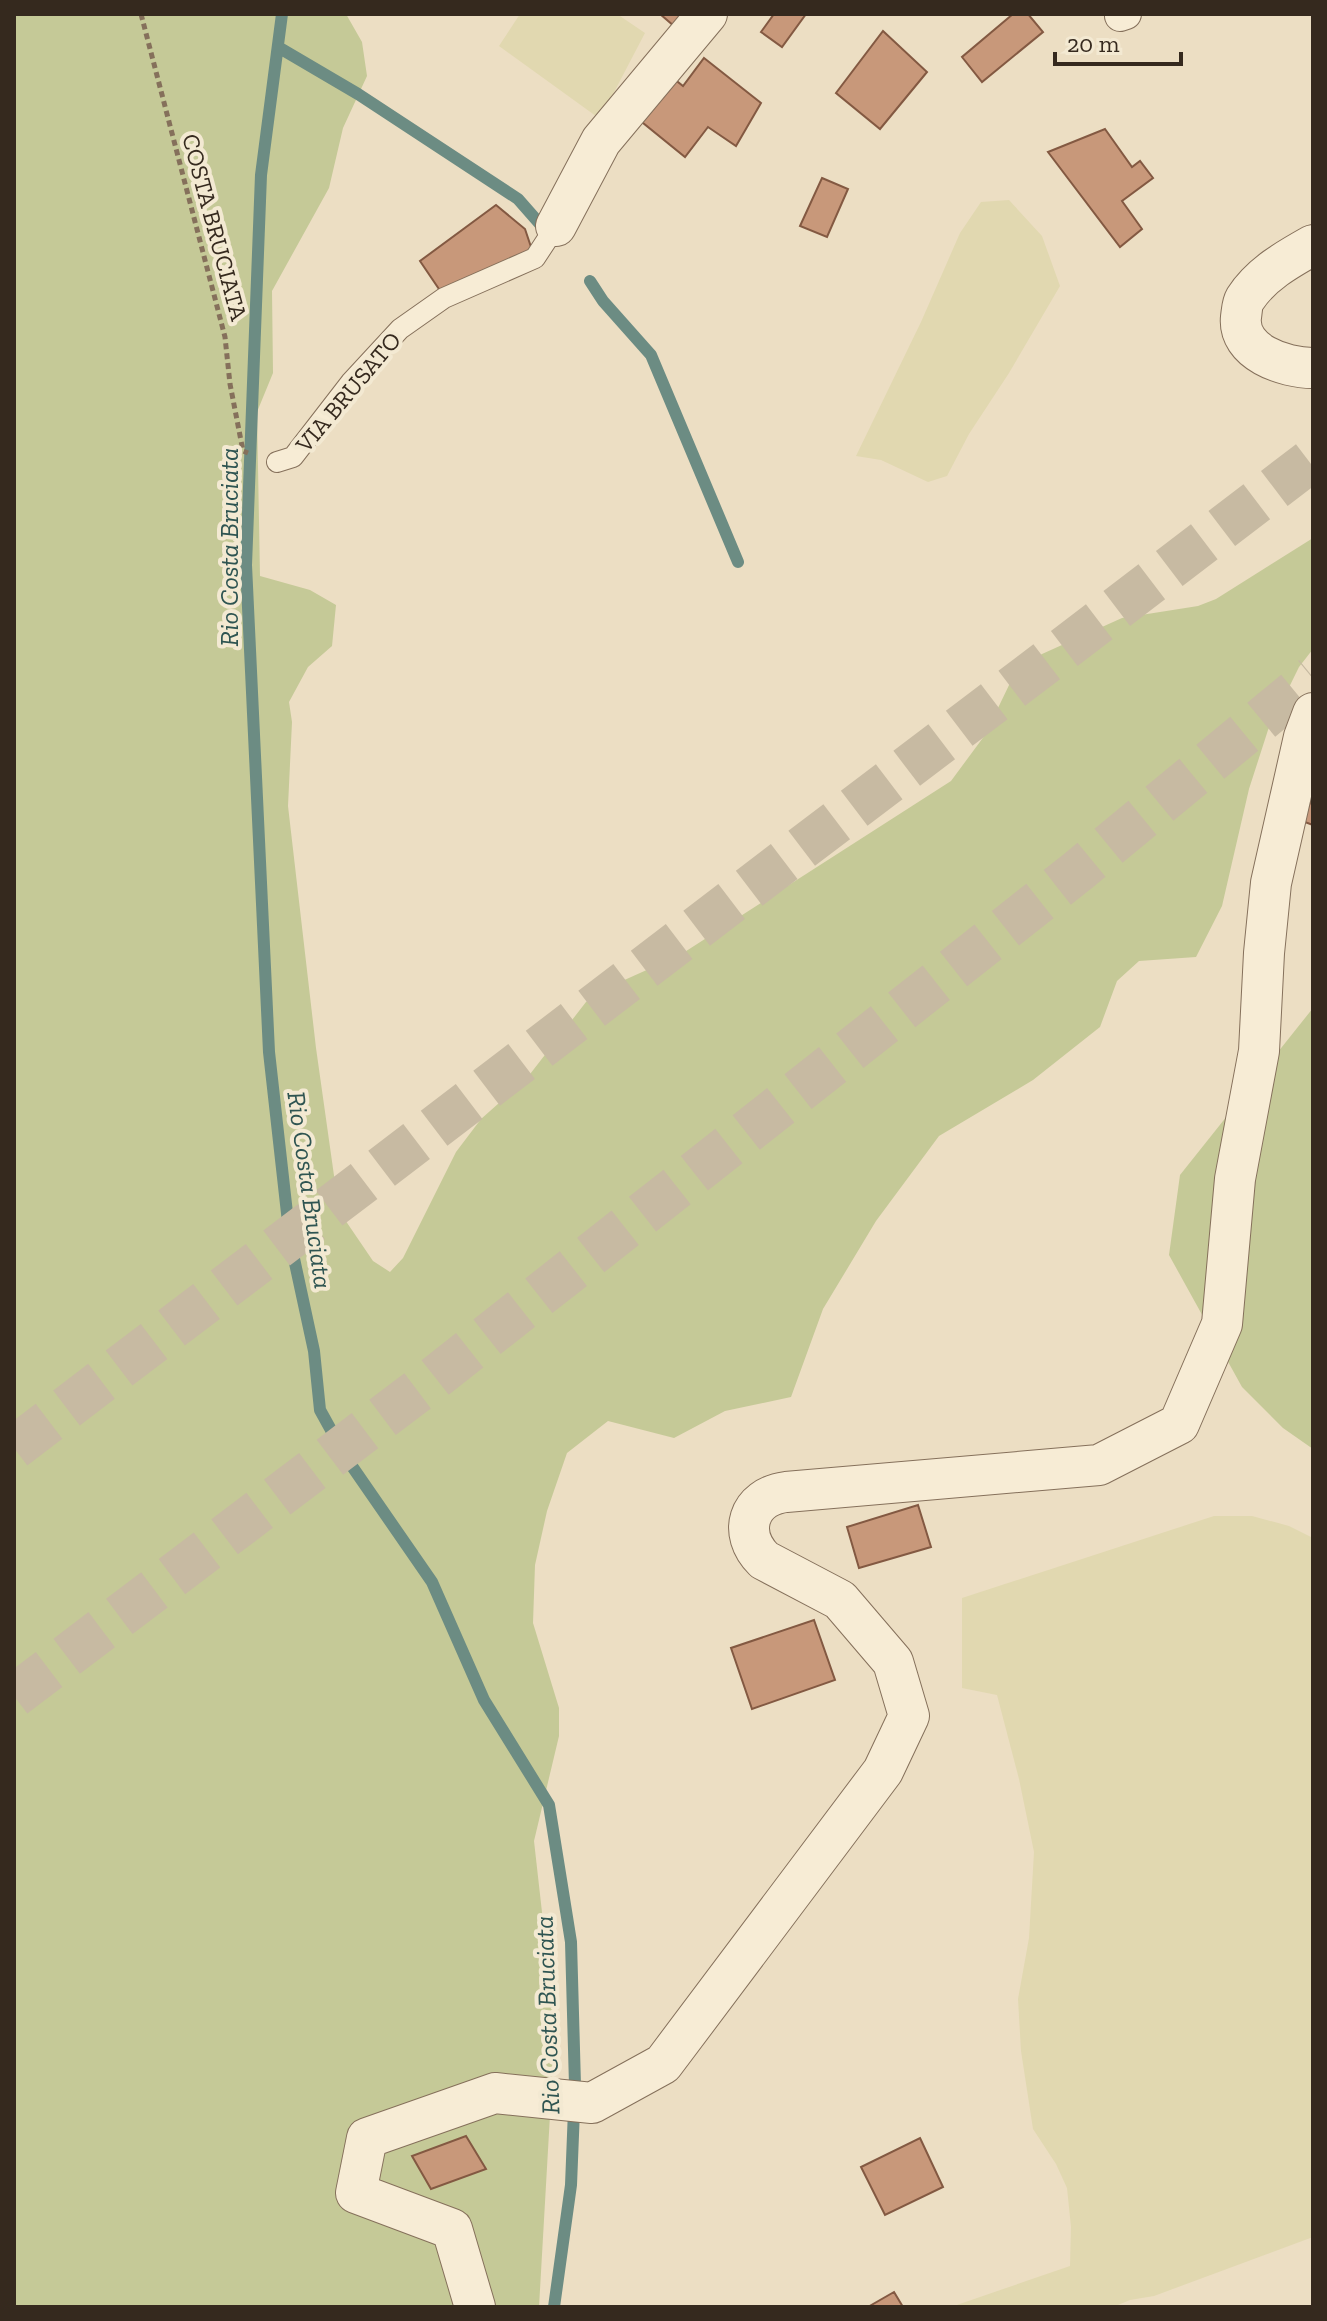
<svg xmlns="http://www.w3.org/2000/svg" width="1327" height="2321" viewBox="0 0 1327 2321" font-family="'Zilla Slab',serif">
<style>
.farmland{fill:#e1d8b0}
.green{fill:#c5c997}
.lines{fill:none;stroke-linecap:round;stroke-linejoin:round}
.stream{stroke:#6c8c83;stroke-width:12}
.building{fill:#c8987a;stroke:#835942;stroke-width:2}
.motorway-tunnel{stroke:#c7baa2;stroke-width:44;stroke-dasharray:44 22;stroke-linecap:butt}
.service-casing{stroke:#85705b;stroke-width:22}
.pedestrian-casing{stroke:#85705b;stroke-width:32}
.minor-casing{stroke:#85705b;stroke-width:42}
.path{stroke:#85705b;stroke-width:5;stroke-dasharray:6 4;stroke-linecap:butt}
.service{stroke:#f7ecd5;stroke-width:20}
.pedestrian{stroke:#f7ecd5;stroke-width:30}
.minor{stroke:#f7ecd5;stroke-width:40}
.labels{text-anchor:middle;dominant-baseline:central;stroke-width:8;stroke-linejoin:round;paint-order:stroke}
.street-label{font-size:24px;fill:#35291e;stroke:#f3e9d2}
.water-label{font-size:26px;font-style:italic;fill:#2e5451;stroke:#f3e9d2}
</style>
<rect width="100%" height="100%" fill="#ecdec3"/>
<!-- farmland -->
<path class="farmland" d="M520,14h97l28,19 -45,86 -101,-73z
M1009,200l33,36 18,50 -51,87 -40,61 -22,42 -19,6 -47,-22 -25,-4 65,-134 39,-89 21,-31z
M1214,1516h38l37,10 24,12v699l-159,59 -24,4 -17,7h-162l119,-41 1,-39 -4,-39 -11,-24 -23,-35 -12,-78 -3,-52 11,-61 5,-86 -15,-73 -22,-84 -35,-7v-90z"/>
<!-- green -->
<path class="green" d="M14,14h332l16,28 5,34 -24,52 -14,60 -57,103 1,82 -16,39 3,164 50,14 26,15 -4,41 -24,21 -19,35 3,20 -4,84 28,242 23,163 34,50 17,11 13,-14 53,-106 25,-33 46,-41 59,-76 14,-11 80,-36 271,-174 34,-46 26,-54 14,-16 17,-11 80,-36 76,-12 18,-7 97,-61v111l-14,18 -31,63 -19,59 -27,117 -26,51 -57,4 -22,20 -17,46 -67,53 -94,56 -63,85 -53,88 -32,88 -66,14 -51,27 -66,-17 -41,32 -20,58 -12,54 -2,58 26,85v28l-25,105 21,187 -16,279h-525z
M1313,1008v441l-30,-21 -41,-41 -73,-132 11,-80z"/>
<g class="lines">
<!-- stream -->
<path class="stream" d="M282,14l-21,161 -15,390 23,487 21,188 24,111 6,59 27,49 85,123 52,118 65,105 22,137 4,143 -4,100 -17,122
M278,47l80,47 160,105 22,25
M590,281l13,20 48,54 87,207"/>
</g>
<!-- building -->
<path class="building" d="M660,14h24l-10,12z
M774,14h32l-24,33 -21,-15z
M1013,14h15l15,18 -61,50 -20,-25z
M883,31l44,41 -47,57 -44,-36z
M704,58l57,45 -25,43 -28,-19 -23,30 -53,-43 31,-44 20,16z
M1105,129l27,38 8,-6 13,17 -31,23 20,28 -22,18 -72,-95z
M822,178l26,11 -21,48 -27,-11z
M496,205l29,24 7,21 -91,42 -21,-31z
M1313,796v29l-11,-4z
M918,1505l13,42 -72,21 -12,-41z
M814,1620l21,60 -83,29 -21,-61z
M466,2136l20,33 -55,20 -19,-33z
M920,2138l23,49 -58,28 -24,-48z
M894,2292l9,15h-35z"/>
<g class="lines">
<!-- motorway-tunnel -->
<path class="motorway-tunnel" d="M14,1448l1299,-989
M14,1696l418,-316 646,-509 235,-194"/>
<!-- service casing -->
<g class="service-casing">
<path id="service" d="M277,462l16,-5 58,-75 49,-53 44,-31 91,-40 21,-32"/>
</g>
<!-- pedestrian casing -->
<g class="pedestrian-casing">
<path id="pedestrian" d="M1120,16l6,-2"/>
</g>
<!-- minor casing -->
<g class="minor-casing">
<path id="minor" d="M556,226l45,-85 106,-127
M1313,245c-25,14 -52,29 -68,54 -3,5 -3,11 -4,18 -4,35 43,51 72,51
M475,2307l-23,-78 -96,-36 11,-55 128,-45 97,10 71,-39 220,-293 26,-55 -16,-54 -53,-62 -76,-40c-27,-27 -16,-63 22,-68l313,-27 80,-41 43,-100 13,-145 24,-128 5,-98 7,-70 33,-146 9,-24"/>
</g>
<!-- path -->
<path class="path" d="M141,14l84,323 5,47 13,67 5,2"/>
<!-- service -->
<use href="#service" class="service"/>
<!-- pedestrian -->
<use href="#pedestrian" class="pedestrian"/>
<!-- minor -->
<use href="#minor" class="minor"/>
</g>
<g class="labels">
<!-- street labels -->
<g class="street-label">
<text transform="translate(215 227) rotate(75)">COSTA BRUCIATA</text>
<text transform="translate(348 392) rotate(-50)">VIA BRUSATO</text>
</g>
<!-- water labels -->
<g class="water-label">
<text transform="translate(229 547) rotate(-90)">Rio Costa Bruciata</text>
<text transform="translate(310 1190) rotate(82)">Rio Costa Bruciata</text>
<text transform="translate(547 2015) rotate(-92)">Rio Costa Bruciata</text>
</g>
</g>
<!-- border -->
<rect width="1327" height="2321" fill="none" stroke="#35291e" stroke-width="32"/>
<!-- scale -->
<path d="M1055 52v12h126v-12" fill="none" stroke="#35291e" stroke-width="4"/>
<text x="1067" y="52" font-size="24" fill="#35291e" stroke="#f3e9d2" stroke-width="6" paint-order="stroke">20 m</text>
</svg>
